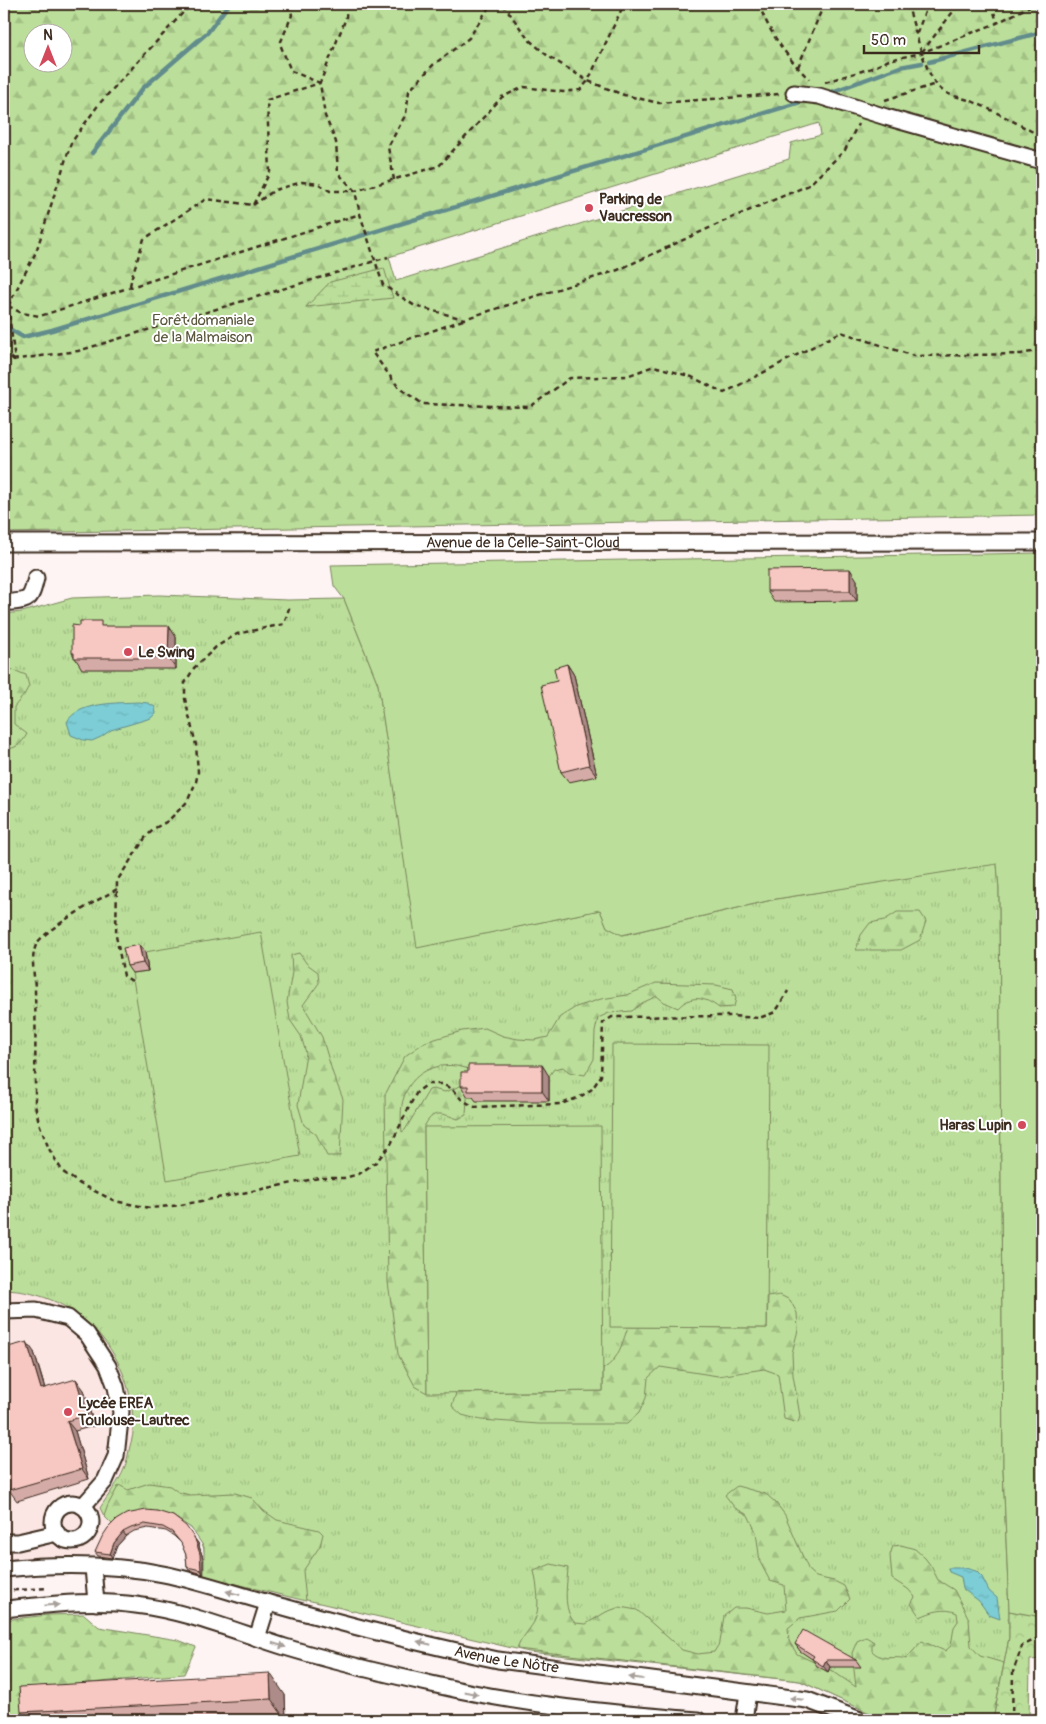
<svg xmlns="http://www.w3.org/2000/svg" width="1046" height="1724" viewBox="0 0 1046 1724" font-family="Pangolin,sans-serif">
<style>
.built{fill:#fbe6e4}
.grass{fill:url(#grass-tufts);stroke:#7b845c}
.forest{fill:url(#forest-firs);stroke:#7b845c;fill-rule:evenodd}
.wetland{fill:url(#wetland-marsh);stroke:#7b845c}
.park{fill:url(#park-crowns);stroke:#7b845c}
.pitch{fill:#bbdf9a;stroke:#7b845c}
.water{fill:url(#water-ripples);stroke:#628c8c}
.lines{fill:none;stroke-linecap:round;stroke-linejoin:round}
.stream{stroke:#628c8c;stroke-width:4.5}
.minor-casing{stroke:#3b2a1e;stroke-width:19}
.path{stroke:#3b2a1e;stroke-width:2.5;stroke-dasharray:5 4;stroke-linecap:butt}
.minor{stroke:#fff;stroke-width:15}
.wall{fill:#d4aba7;stroke:#3b2a1e}
.shaded-wall{fill:#ad8b88;stroke:#3b2a1e}
.building{fill:#f7c7c2;stroke:#3b2a1e}
.oneway{fill:#a79f9a}
.poi-dot{fill:#d1495b;stroke:#fff;stroke-width:2}
.labels{text-anchor:middle;dominant-baseline:central;stroke-width:4;stroke-linejoin:round;paint-order:stroke}
.poi-label{font-size:15px;font-weight:bold;fill:#3b2a1e;stroke:#fff;text-anchor:start}
.park-label{font-size:15px;fill:#5b573d;stroke:#fff}
.street-label{font-size:15px;fill:#3b2a1e;stroke:#fff}
</style>
<defs>
<pattern id="grass-tufts" width="24" height="20" patternUnits="userSpaceOnUse" patternTransform="scale(1.25)"><rect width="24" height="20" fill="#bbdf9a"/><path d="M3 7l-1-3M5 7V3M7 7l1-3M15 17l-1-3M17 17v-4M19 17l1-3" fill="none" stroke="#a2c084"/></pattern>
<pattern id="forest-firs" width="22" height="20" patternUnits="userSpaceOnUse" patternTransform="scale(1.25)"><rect width="22" height="20" fill="#bbdf9a"/><path d="M5 1l3.5 6h-7zM16 11l3.5 6h-7z" fill="#a2c084"/></pattern>
<pattern id="wetland-marsh" width="20" height="14" patternUnits="userSpaceOnUse" patternTransform="scale(1.25)"><rect width="20" height="14" fill="#bbdf9a"/><path d="M1 5h8M5 5V1M11 12h8M15 12V8" fill="none" stroke="#a2c084"/></pattern>
<pattern id="park-crowns" width="20" height="18" patternUnits="userSpaceOnUse" patternTransform="scale(1.25)"><rect width="20" height="18" fill="#bbdf9a"/><path d="M2 6a3 3 0 1 1 6 0M12 15a3 3 0 1 1 6 0" fill="none" stroke="#a2c084"/></pattern>
<pattern id="water-ripples" width="26" height="14" patternUnits="userSpaceOnUse" patternTransform="scale(1.25)"><rect width="26" height="14" fill="#7ccdd6"/><path d="M2 4q2-2 4 0t4 0M15 11q2-2 4 0t4 0" fill="none" stroke="#6cb0b7"/></pattern>
</defs>
<rect width="100%" height="100%" fill="#fdf4f3"/>
<filter id="ink" filterUnits="userSpaceOnUse"><feTurbulence type="fractalNoise" baseFrequency=".02" numOctaves="2"/><feDisplacementMap in="SourceGraphic" scale="10" xChannelSelector="R" yChannelSelector="G"/><feConvolveMatrix kernelMatrix="1 2 1 2 8 2 1 2 1" color-interpolation-filters="sRGB"/></filter>
<g filter="url(#ink)">
<!-- built -->
<path class="built" d="M4,1290l29,3 21,7 20,11 20,17 26,35 9,28 5,42 -10,36 -24,39 15,19 -11,14 -6,15 -94,5z"/>
<!-- grass -->
<path class="grass" d="M159,595l129,5 56,-1 34,85 40,263 182,-37 7,17 16,8 153,-36 221,-36 2,26 4,580 6,142v27l-16,82h-108l-85,-39 -271,-29 -325,-76c0,-9 2,-23 -1,-30 -20,-43 -61,-33 -99,-30l-4,-8c8,-13 19,-26 24,-39 3,-7 4,-15 6,-23 1,-4 3,-10 3,-14 3,-76 -53,-140 -129,-142v-676l18,-2 50,-14z"/>
<!-- forest -->
<path class="forest" d="M4,4h1038v511l-1038,18zM32,32h30v30h-30zM819,123l2,12 -30,8 -2,16 -393,122 -7,-24z
M4,662l4,6 18,7 3,11 -5,9 -10,12v17l13,10c-6,11 -11,14 -23,16z
M897,912h23l6,9 -6,19 -19,10h-45l5,-15 9,-12 15,-3z
M299,953l8,11 11,8 1,11 -16,22 19,32 11,37 10,25 -3,57h-13l-11,-22 -12,-9 -6,-20 8,-52 -5,-17 -11,-16 -3,-18 5,-30 -1,-17z
M656,983l60,2 17,4 3,9 -2,9 -15,1c-14,-11 -28,-14 -41,0l-14,-6 -7,-6 -15,7 -10,8 -23,2 -11,5 -3,14 -1,27 -9,16 -16,-3 -6,-5 -9,2 -5,7 -78,-6c-26,-11 -58,-2 -67,27 -4,11 -3,25 -2,35l3,-2 24,-40 4,-1 12,3 23,-9 -2,32 -8,4c-17,-6 -25,-10 -34,8l3,266 -12,-7 -17,-32 -10,-72 -3,-187 20,-39 20,-14 37,-11 23,-3 18,8 15,3 16,1 14,-3 12,-20 16,-10 25,-8 26,-4z
M780,1295l10,5 7,13 1,17 -6,23 1,22 7,41 -2,7 -14,-4 -6,-45 -14,-5 -46,7 -58,-9 -12,11 -2,20 -7,15 -12,11h-88l-58,-4 -19,-5 -10,-9 4,-13 147,-2v-22c16,-9 19,-26 25,-42l139,1 1,-31z
M149,1483l21,3 8,6 12,3 45,-2 17,5 12,13 13,9 42,10 4,4 -3,12 -17,25 3,30 -102,-25v-29l-13,-19 -18,-12 -21,-4 -37,15 -11,-11 4,-11 11,-20 9,5z
M737,1486l29,8 10,9 9,12 24,56 7,6 18,4 10,5 6,13 -12,12 -38,7 -12,10 1,13 8,13 37,18 22,15 -4,-34 5,-12 9,-4 8,5 -2,4v5c11,11 22,4 34,8l16,-18 23,10 6,-5 3,-19 4,-6 -1,-8c-12,-6 -26,-1 -37,4l-9,-13 4,-7 -7,-8 -16,-10 -2,-24 3,-9 8,-1 14,4 10,9 6,8 7,14 16,10 15,29 2,27 9,10 24,7 -11,57h-108l-85,-39 -283,-32c4,-11 11,-17 17,-27 7,-12 3,-38 0,-51l17,-7 17,4c-1,18 -6,41 7,55l11,1 20,-12 14,-5 17,3 45,40 16,4 16,-2 6,-10 4,-26 10,-8h12l22,5 18,-3 -2,-25 -14,-4 -10,-19 -4,-30 -8,-17 -13,-7 -10,-13z
M84,1614l15,13 79,13 18,7 -12,27 -135,13 -19,9 1,24h-27v-100l44,-5z"/>
<!-- wetland -->
<path class="wetland" d="M384,268l9,30 -87,9 24,-25z"/>
<!-- park -->
<path class="park" d="M1009,1611l33,6v42l-12,1 -1,60h-36l16,-82z"/>
<!-- pitch -->
<path class="pitch" d="M1042,553v1064l-33,-6 -6,-142 -4,-580 -2,-25 -221,35 -154,36 -15,-8 -7,-17 -183,38 -39,-264 -34,-85 -10,-13 -3,-21z
M261,932l39,224 -133,24 -35,-207 16,-2 -3,-19z
M612,1044l157,1 -2,283 -157,-1z
M601,1126l2,265 -176,2 -3,-266z"/>
<!-- water -->
<path class="water" d="M139,702l9,1 7,4 1,6 -5,5 -40,12 -10,7 -9,4 -9,-1 -12,-5 -4,-13c10,-20 52,-19 72,-20z
M948,1568h17l11,3 6,6 7,14 8,7 3,21 -11,-4 -10,-14 -16,-12 -2,-12 -12,-5z"/>
<g class="lines">
<!-- stream -->
<path class="stream" d="M929,62l113,-30
M826,94l74,-27 22,-4
M92,153l51,-65 65,-56 21,-28
M4,326l19,11 29,-7 755,-230"/>
<!-- minor casing -->
<g class="minor-casing">
<g id="minor">
<path d="M794,93l25,3 67,21 156,44"/>
<path id="s1" d="M4,543l1038,-1"/>
<path d="M4,603c25,-3 26,0 32,-25"/>
<path d="M4,1311l32,-1 32,8 19,16 21,32 8,21 5,25 -5,44 -11,25 -22,25"/>
<circle cx="72" cy="1522" r="19"/>
<path d="M4,1542h14l39,-9"/>
<path d="M93,1567l3,36"/>
<path id="s2" d="M4,1569c51,-5 108,-5 159,5 41,8 81,23 121,33 71,20 142,38 214,53l309,40 53,20"/>
<path d="M4,1609c43,-4 89,-10 132,-4 51,6 101,27 149,42 50,15 101,27 151,38 86,20 174,28 262,35"/>
<path d="M257,1638l11,-35"/>
<path d="M744,1720l4,-27"/>
</g>
</g>
<!-- path -->
<path class="path" d="M289,4l3,11 -12,29 11,27 29,12 5,33 11,26 2,31 17,18 5,23 23,71 32,21 49,13 154,-49 111,-51 80,-34 36,-35 13,-26
M503,4l25,35 20,17 40,25 36,14 35,8 120,-9
M759,4c9,27 29,55 50,75
M907,4c8,22 15,61 29,80 10,14 26,12 40,19 23,10 44,22 66,34
M992,4l5,19
M917,33l11,-29
M922,52l37,-48
M798,67l26,-63
M825,82l47,-14 17,-8 32,-7 76,-30 37,-19
M885,100l51,-16
M394,180l-6,-33 18,-33 3,-23 24,-26 36,-27 22,-34
M253,205l22,-15 27,-8 17,2 11,7h25l84,-25 63,-69 22,-10 39,5 17,-2 8,-9 36,-77
M130,286l2,-10 12,-37 62,-40 47,6 17,-33 -3,-72 53,-17 26,-65 1,-14
M4,302l4,4 -4,5
M8,306l14,7 18,3 320,-102
M8,306l28,-54 35,-109 28,-39 92,-100
M8,306l7,55
M463,320l-91,32 27,36 24,16 107,3 40,-29 57,-2 27,-10 38,11 32,16 117,-61 73,24 107,-2 21,-4
M4,351l10,9
M4,361l74,-10 310,-94
M117,889c-17,10 -74,41 -81,56 -6,15 -1,31 -1,45 1,39 0,77 0,115l4,18 10,26 14,23 17,12 35,17 35,7 31,-3 138,-27h25l15,-4 17,-12 15,-18 19,-39 7,-13 11,-8h14l10,5 10,11 13,7 86,-3 19,-7 12,-8 9,-13 2,-53 9,-6 119,-1 28,2 14,-5 5,-5 10,-17
M132,981l-8,-5 -8,-40 1,-55 28,-43 10,-10 13,-7 19,-19 9,-20 2,-10 -2,-27 -11,-46v-16l9,-15 22,-21 21,-13 47,-10 6,-19
M4,1591l43,-3
M1012,1720l1,-48 9,-26 20,-10"/>
<!-- minor -->
<use href="#minor" class="minor"/>
</g>
<!-- wall -->
<path class="wall" d="M857,580v21l-83,1 -7,-11z
M104,626l72,11v32h-94l-10,-16z
M567,664l7,11 23,101 -28,6 -8,-10 -4,-91z
M139,945l6,7 3,19 -16,2 -5,-7z
M549,1076v25h-73l-3,-4h-5l-7,-11z
M34,1352l11,36 39,2 10,36 -19,5 14,48 -72,22 -8,-11z
M146,1510l52,33 5,15v16l-14,-4 -2,-3 -1,-12 -4,-11 -8,-8 -8,-5 -18,-3 -14,3 -8,5 -9,10 -5,12 -14,-2 -3,-4z
M795,1644l61,16 5,7h-31l-2,5 -11,-6 -5,-7 -12,-8z
M285,1695l1,25h-260l-5,-8z"/>
<!-- shaded-wall -->
<path class="shaded-wall" d="M850,569l7,11v21l-7,-10z
M169,626l7,11v32l-8,-11z
M567,664l7,11 23,101 -8,-11z
M139,945l6,7 3,19 -5,-8z
M542,1065l7,11v25l-7,-10z
M27,1342l7,10 14,48 -7,-11z
M76,1379l8,11 10,36 -7,-11z
M67,1421l8,10 14,48 -7,-10z
M123,1532l3,4 -9,10 -5,12 -2,-4 4,-11z
M195,1539l3,4 5,15v16l-2,-4z
M826,1660l4,7 -2,5 -5,-6z
M270,1673l15,22 1,25 -15,-21z"/>
<!-- building -->
<path class="building" d="M850,569v22h-83v-21z
M80,621h21v5h68l-1,32h-94v-5h-2v-28l8,1z
M567,664l22,101 -28,7 -20,-87 16,-4 -3,-13z
M139,945l4,18 -16,3 -4,-18z
M468,1065h74v26h-74v-5h-7v-14h7z
M27,1342l14,47 35,-10 11,36 -20,6 15,48 -73,21 -5,-20v-122z
M146,1510l11,1 16,5 13,10 9,13 5,15 1,16 -14,-3 -1,-12 -5,-12 -9,-11 -9,-5 -18,-3 -14,4 -8,4 -9,11 -4,11 -15,-2 7,-15 6,-9 8,-8 10,-6z
M803,1630l53,30h-30l-3,6 -11,-7 2,-3 -19,-12z
M270,1673l1,26 -250,13 -2,-25z"/>
<!-- one-way arrows -->
<defs><path id="oneway-solid" d="M-6-.8H1V-3.2L6.5 0L1 3.2V.8H-6Z" transform="scale(1.25)"/></defs>
<g class="oneway">
<use href="#oneway-solid" transform="translate(233 1593) rotate(-165)"/>
<use href="#oneway-solid" transform="translate(52 1605) rotate(-4)"/>
<use href="#oneway-solid" transform="translate(424 1643) rotate(-166)"/>
<use href="#oneway-solid" transform="translate(279 1645) rotate(17)"/>
<use href="#oneway-solid" transform="translate(636 1678) rotate(-173)"/>
<use href="#oneway-solid" transform="translate(471 1693) rotate(12)"/>
<use href="#oneway-solid" transform="translate(797 1699) rotate(-172)"/>
</g>
</g>
<!-- markers -->
<g class="poi-dot">
<circle cx="589" cy="208" r="5"/>
<circle cx="128" cy="652" r="5"/>
<circle cx="1022" cy="1125" r="5"/>
<circle cx="68" cy="1412" r="5"/>
</g>
<g class="labels">
<!-- poi labels -->
<g class="poi-label">
<text x="599" y="199">Parking de<tspan x="599" dy="17">Vaucresson</tspan></text>
<text x="138" y="652">Le Swing</text>
<text x="1012" y="1125" text-anchor="end">Haras Lupin</text>
<text x="78" y="1403">Lycée EREA<tspan x="78" dy="17">Toulouse-Lautrec</tspan></text>
</g>
<!-- park labels -->
<g class="park-label">
<text x="203" y="320">Forêt domaniale<tspan x="203" dy="17">de la Malmaison</tspan></text>
</g>
<!-- street labels -->
<g class="street-label">
<text stroke="none"><textPath href="#s1" startOffset="519">Avenue de la Celle-Saint-Cloud</textPath></text>
<text stroke="none"><textPath href="#s2" startOffset="514">Avenue Le Nôtre</textPath></text>
</g>
</g>
<!-- margin -->
<rect width="1046" height="1724" fill="none" stroke="#fff" stroke-width="20"/>
<rect x="10" y="10" width="1026" height="1704" fill="none" stroke="#3b2a1e" stroke-width="2" filter="url(#ink)"/>
<!-- north arrow -->
<g transform="translate(48 48)"><circle r="24" fill="#ffffff" stroke="#b1aaa5"/>
<path d="M0-4L9 19L0 12L-9 19Z" fill="#d1495b"/>
<text y="-8" font-size="14" font-weight="bold" text-anchor="middle" fill="#3b2a1e">N</text>
</g>
<!-- scale -->
<path d="M864 45v8h115v-8" fill="none" stroke="#3b2a1e" stroke-width="2.5"/>
<text x="871" y="45" font-size="15" fill="#3b2a1e" stroke="#ffffff" stroke-width="4" paint-order="stroke">50 m</text>
</svg>
